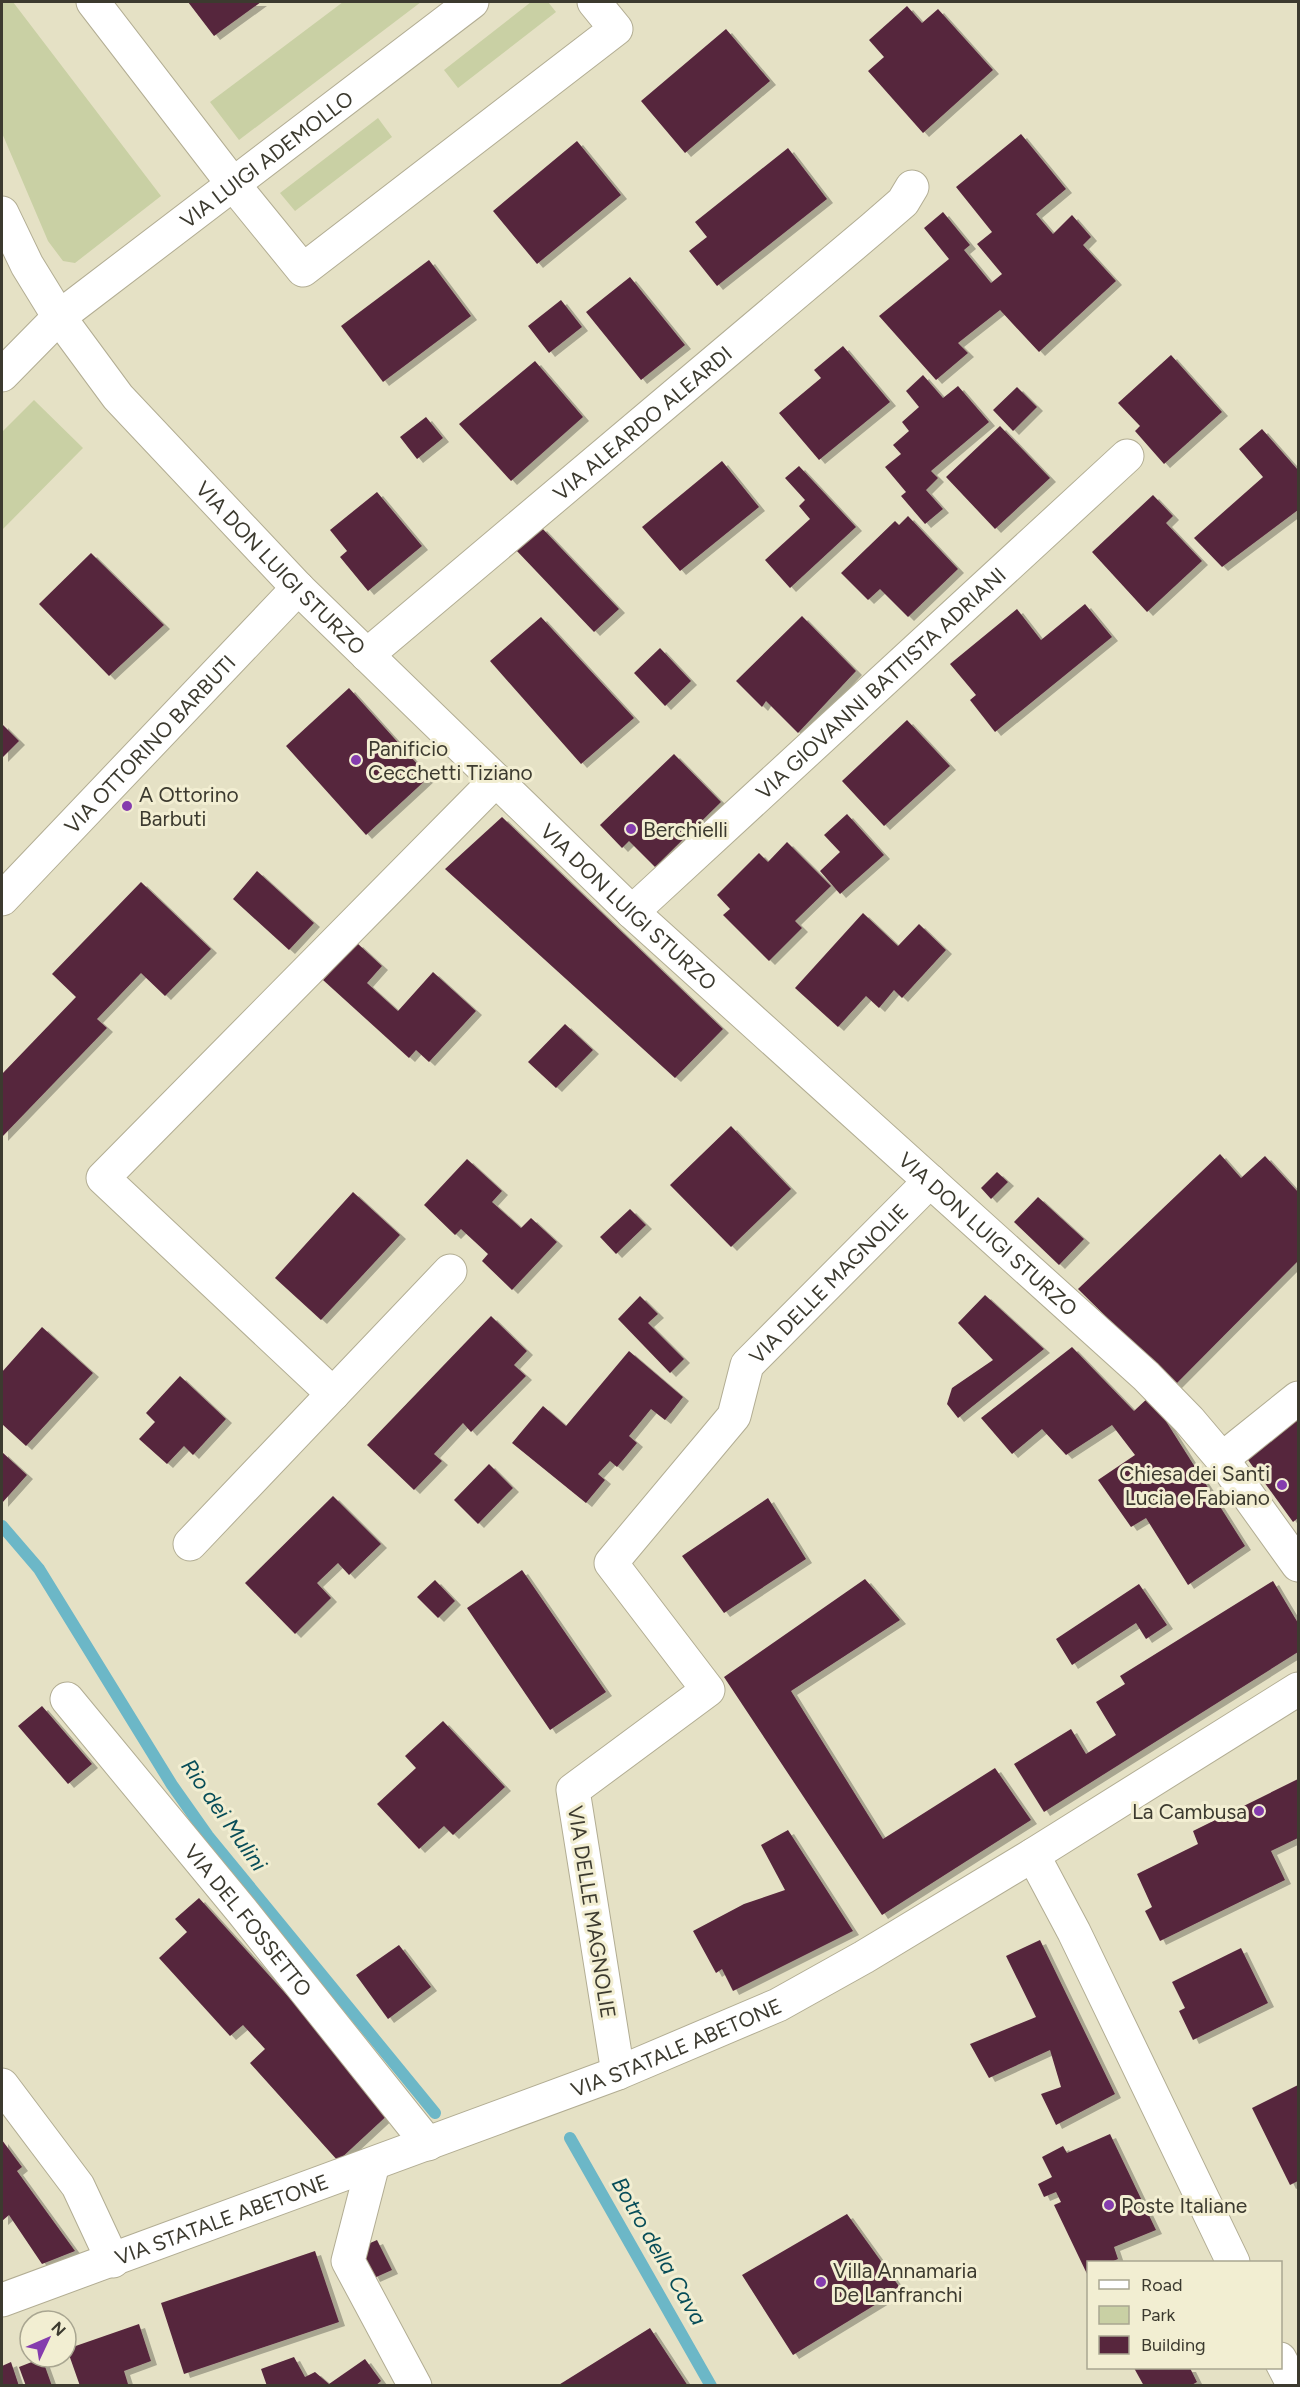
<svg xmlns="http://www.w3.org/2000/svg" width="1300" height="2387" viewBox="0 0 1300 2387" font-family="Figtree,sans-serif">
<style>
.green{fill:#c9d0a4}
.lines{fill:none;stroke-linecap:round;stroke-linejoin:round}
.stream{stroke:#6cb7c7;stroke-width:12}
.building{fill:#57263d;filter:url(#shadow)}
.minor-casing{stroke:#b2ad93;stroke-width:35}
.major-casing{stroke:#b2ad93;stroke-width:35}
.minor{stroke:#fff;stroke-width:33}
.major{stroke:#fff;stroke-width:33}
.poi-dot{fill:#853cae;stroke:#f2eed2;stroke-width:2}
.labels{text-anchor:middle;dominant-baseline:central;stroke-width:6;stroke-linejoin:round;paint-order:stroke}
.street-label{font-size:21px;fill:#3c3a2f;stroke:#f2eed2}
.poi-label{font-size:21px;fill:#3c3a2f;stroke:#f2eed2;text-anchor:start}
.water-label{font-size:22px;font-style:italic;fill:#074d58;stroke:#f2eed2}
</style>
<defs>
<filter id="shadow"><feDropShadow dx="6" dy="4" stdDeviation="0" flood-color="#0004"/></filter>
</defs>
<rect width="100%" height="100%" fill="#e5e1c5"/>
<!-- green -->
<path class="green" d="M2,2h11l148,194 -86,67 -12,-2 -15,-20 -46,-108z
M343,2h78l-182,138 -29,-38z
M531,2h17l8,10 -98,76 -14,-18z
M378,118l14,19 -97,74 -15,-18z
M34,400l49,48 -81,82v-98z"/>
<g class="lines">
<!-- stream -->
<path class="stream" d="M2,1526l37,43 133,216 36,51 227,277
M570,2138l141,248"/>
</g>
<!-- building -->
<path class="building" d="M188,2h73l-47,34z
M907,6l15,17 16,-14 55,61 -70,63 -55,-62 16,-14 -15,-17z
M726,29l44,52 -85,72 -44,-52z
M1021,134l45,55 -30,25 17,20 19,-19 19,22 -8,8 33,36 -77,71 -39,-42 -42,33 10,10 -32,27 -57,-64 70,-57 -25,-31 19,-16 27,33 -6,5 27,33 11,-9 -25,-30 15,-12 -36,-45z
M577,141l44,54 -84,69 -44,-53z
M788,148l39,51 -110,87 -28,-35 18,-14 -12,-15z
M429,260l42,56 -88,66 -42,-56z
M630,277l55,68 -44,35 -55,-68z
M561,300l21,27 -33,26 -21,-27z
M843,346l47,56 -71,58 -40,-47 42,-35 -7,-8z
M1171,355l51,57 -58,52 -29,-33 5,-5 -22,-23z
M535,361l48,56 -72,64 -52,-57z
M923,375l20,23 15,-12 31,36 -58,49 7,7 -12,12 17,19 -18,15 -24,-28 5,-4 -21,-25 16,-13 -8,-9 16,-14 -7,-9 17,-15 -13,-16z
M1017,387l20,20 -24,24 -20,-21z
M426,417l17,21 -26,21 -17,-22z
M1000,426l50,52 -55,51 -49,-52z
M1262,429l36,41v40l-76,57 -28,-29 69,-61 -24,-28z
M722,461l37,46 -79,64 -38,-44z
M799,466l57,61 -66,61 -25,-28 45,-41 -11,-13 6,-6 -20,-22z
M377,492l45,54 -54,45 -28,-34 7,-6 -17,-21z
M1153,495l20,21 -7,7 36,38 -55,51 -55,-60z
M908,516l50,53 -50,48 -28,-28 -12,11 -27,-27 54,-52 4,4z
M541,527l78,82 -25,23 -78,-82z
M91,553l73,72 -55,51 -70,-72z
M1085,604l27,33 -117,95 -25,-32 6,-5 -26,-31 67,-55 24,31z
M802,616l54,55 -58,62 -32,-32 -4,6 -26,-26z
M541,617l93,101 -53,46 -91,-103z
M660,648l31,33 -26,25 -31,-33z
M349,688l80,89 -63,58 -80,-89z
M907,720l43,46 -66,60 -42,-45z
M2,724l17,17 -17,17z
M674,754l47,48 -66,65 -26,-26 -7,7 -22,-23z
M847,814l37,41 -44,39 -20,-23 20,-19 -16,-17z
M502,817l221,212 -48,49 -230,-209z
M787,842l44,44 -36,35 7,7 -33,33 -46,-46 7,-6 -13,-14 42,-42 9,9z
M257,871l57,52 -25,27 -56,-51z
M141,882l70,67 -46,47 -24,-23 -44,46 10,9 -105,109v-63l74,-77 -24,-23z
M863,913l35,33 21,-22 27,26 -44,48 -8,-8 -15,18 -13,-12 -28,31 -43,-39z
M357,943l25,23 -15,17 31,28 35,-39 43,39 -47,51 -13,-12 -7,8 -86,-78z
M565,1024l28,26 -37,38 -28,-26z
M731,1126l60,63 -60,58 -61,-62z
M1220,1154l21,24 24,-22 33,36v69l-123,124 -97,-96z
M467,1159l35,32 -10,11 29,26 10,-10 26,24 -45,48 -30,-29 6,-7 -27,-25 -6,6 -31,-30z
M997,1172l11,10 -17,17 -10,-11z
M353,1192l47,43 -79,85 -46,-42z
M1038,1197l46,42 -25,26 -45,-43z
M630,1209l16,16 -30,29 -16,-17z
M985,1295l59,54 -86,69 -11,-14 5,-16 41,-28 -35,-37z
M640,1296l18,18 -10,9 36,36 -14,14 -52,-54z
M491,1316l36,35 -13,14 12,11 -55,56 -8,-9 -29,31 8,7 -28,29 -47,-45z
M42,1327l51,46 -67,73 -24,-22v-52z
M1072,1347l62,64 16,-15 95,150 -57,39 -42,-67 -15,9 -33,-47 37,-25 -23,-30 -46,30 -24,-26 -30,25 -31,-36z
M629,1351l54,46 -18,23 -14,-11 -22,27 8,7 -20,24 -7,-6 -12,13 7,6 -19,23 -74,-60 31,-37 23,20z
M180,1376l46,43 -33,36 -9,-9 -17,18 -28,-25 16,-17 -9,-9z
M1298,1413v105l-5,4 -50,-69z
M2,1452l25,23 -25,28z
M489,1464l24,24 -35,36 -24,-24z
M333,1496l48,48 -32,31 -11,-12 -21,20 14,15 -36,36 -50,-51z
M768,1498l38,61 -82,54 -42,-57z
M522,1570l84,122 -56,38 -83,-122z
M865,1579l35,41 -109,71 92,148 112,-71 36,52 -149,95 -158,-238z
M435,1580l20,21 -17,17 -21,-21z
M1273,1581l25,42v29l-254,160 -30,-48 57,-35 15,25 30,-19 -20,-33 29,-18 -5,-8z
M1139,1584l28,41 -21,14 -10,-16 -64,42 -16,-26z
M42,1706l50,58 -24,20 -50,-58z
M443,1721l62,66 -52,48 -9,-9 -25,23 -42,-45 39,-36 -11,-12z
M1298,1779v59l-27,13 14,29 -125,61 -15,-30 7,-4 -15,-33 61,-30 -5,-13z
M788,1830l65,101 -120,60 -11,-22 -6,4 -23,-42 51,-27 41,-14 -24,-45z
M199,1898l193,213 -54,50 -88,-98 15,-14 -22,-24 -13,11 -71,-78 28,-26 -12,-13z
M1040,1940l75,154 -59,31 -15,-31 20,-7 -11,-37 -61,28 -19,-34 66,-27 -30,-61z
M399,1945l32,42 -43,32 -32,-44z
M1241,1948l27,55 -75,37 -14,-29 6,-3 -13,-26z
M1298,2085v96l-8,4 -38,-77z
M1110,2134l46,96 -42,17 4,12 -7,3h-23v14l-34,-71 7,-3 -5,-10 -12,5 -6,-13 14,-7 -10,-20 21,-11 4,7z
M2,2140l20,27 -5,4 58,80 -33,13 -33,-49 -7,6z
M847,2214l54,75 -108,66 -51,-80z
M377,2240l15,30 -18,8 -15,-30z
M315,2251l24,71 -155,52 -23,-71z
M139,2324l12,37 -27,10 4,13 -4,2h-44l-13,-37z
M650,2328l38,58h-131z
M294,2357l11,20 10,-5 14,12 36,-25 16,22 -6,5h-108l-6,-17z
M42,2358l10,28h-26l-7,-19z
M11,2362l8,24h-17v-20z
M1134,2368h56l7,14 -7,4h-46z"/>
<g class="lines">
<!-- minor casing -->
<g class="minor-casing">
<g id="minor">
<path d="M93,2l140,182 70,86 313,-241 -22,-27"/>
<path id="s1" d="M2,213l25,52 32,52 59,80 180,191 334,324 514,464 43,44 33,39 76,106"/>
<path id="s2" d="M2,375l57,-58 413,-315"/>
<path id="s3" d="M367,655l506,-427 30,-26 9,-15"/>
<path id="s4" d="M2,899l296,-311"/>
<path id="s5" d="M632,912l495,-456"/>
<path d="M333,1394l-230,-216 393,-398"/>
<path d="M1222,1459l76,-61"/>
<path d="M190,1544l260,-273"/>
<path id="s6" d="M67,1699l175,212 186,233"/>
<path d="M1033,1855l41,77 159,330"/>
<path id="s7" d="M618,2073l-45,-283 135,-100 -97,-127 123,-147 13,-51 183,-184"/>
<path d="M2,2085l76,101 35,75"/>
<path d="M373,2164l-25,97 67,125"/>
<path d="M1280,2359l14,27"/>
</g>
</g>
<!-- major casing -->
<g class="major-casing">
<g id="major">
<path id="s8" d="M2,2300l616,-227 160,-68 86,-48 169,-102 265,-166"/>
</g>
</g>
<!-- minor -->
<use href="#minor" class="minor"/>
<!-- major -->
<use href="#major" class="major"/>
</g>
<!-- markers -->
<g class="poi-dot">
<circle cx="356" cy="760" r="6"/>
<circle cx="127" cy="806" r="6"/>
<circle cx="631" cy="829" r="6"/>
<circle cx="1282" cy="1485" r="6"/>
<circle cx="1259" cy="1811" r="6"/>
<circle cx="1109" cy="2205" r="6"/>
<circle cx="821" cy="2282" r="6"/>
</g>
<g class="labels">
<!-- street labels -->
<g class="street-label">
<text stroke="none"><textPath href="#s2" startOffset="342">VIA LUIGI ADEMOLLO</textPath></text>
<text stroke="none"><textPath href="#s3" startOffset="360">VIA ALEARDO ALEARDI</textPath></text>
<text stroke="none"><textPath href="#s1" startOffset="454">VIA DON LUIGI STURZO</textPath></text>
<text stroke="none"><textPath href="#s5" startOffset="338">VIA GIOVANNI BATTISTA ADRIANI</textPath></text>
<text stroke="none"><textPath href="#s4" startOffset="214">VIA OTTORINO BARBUTI</textPath></text>
<text stroke="none"><textPath href="#s1" startOffset="940">VIA DON LUIGI STURZO</textPath></text>
<text stroke="none"><textPath href="#s1" startOffset="1426">VIA DON LUIGI STURZO</textPath></text>
<text stroke="none"><textPath href="#s7" startOffset="974">VIA DELLE MAGNOLIE</textPath></text>
<text transform="translate(592 1912) rotate(81)">VIA DELLE MAGNOLIE</text>
<text stroke="none"><textPath href="#s6" startOffset="286">VIA DEL FOSSETTO</textPath></text>
<text stroke="none"><textPath href="#s8" startOffset="720">VIA STATALE ABETONE</textPath></text>
<text stroke="none"><textPath href="#s8" startOffset="234">VIA STATALE ABETONE</textPath></text>
</g>
<!-- poi labels -->
<g class="poi-label">
<text x="368" y="748">Panificio<tspan x="368" dy="24">Cecchetti Tiziano</tspan></text>
<text x="139" y="794">A Ottorino<tspan x="139" dy="24">Barbuti</tspan></text>
<text x="643" y="829">Berchielli</text>
<text x="1270" y="1473" text-anchor="end">Chiesa dei Santi<tspan x="1270" dy="24">Lucia e Fabiano</tspan></text>
<text x="1247" y="1811" text-anchor="end">La Cambusa</text>
<text x="1121" y="2205">Poste Italiane</text>
<text x="833" y="2270">Villa Annamaria<tspan x="833" dy="24">De Lanfranchi</tspan></text>
</g>
<!-- water labels -->
<g class="water-label">
<text transform="translate(224 1815) rotate(55)">Rio dei Mulini</text>
<text transform="translate(659 2251) rotate(60)">Botro della Cava</text>
</g>
</g>
<!-- border -->
<rect width="1300" height="2387" fill="none" stroke="#3c3a2f" stroke-width="6"/>
<!-- legend -->
<rect x="1087" y="2261" width="195" height="108" fill="#f2eed2" stroke="#a9a691" stroke-width="1.5"/>
<rect x="1099" y="2280" width="30" height="9" fill="#ffffff" stroke="#a9a691" stroke-width="1.5"/>
<text x="1141" y="2291" font-size="18" fill="#3c3a2f">Road</text>
<rect x="1099" y="2306" width="30" height="18" fill="#c9d0a4" stroke="#a9a691" stroke-width="1.5"/>
<text x="1141" y="2321" font-size="18" fill="#3c3a2f">Park</text>
<rect x="1099" y="2336" width="30" height="18" fill="#57263d" stroke="#a9a691" stroke-width="1.5"/>
<text x="1141" y="2351" font-size="18" fill="#3c3a2f">Building</text>
<!-- north arrow -->
<g transform="translate(48 2339) rotate(46)"><circle r="28" fill="#f2eed2" stroke="#a9a691" stroke-width="1.5"/>
<path d="M0-4.5L10 22L0 15L-10 22Z" fill="#853cae"/>
<text y="-9" font-size="16" font-weight="bold" text-anchor="middle" fill="#3c3a2f">N</text>
</g>
</svg>
